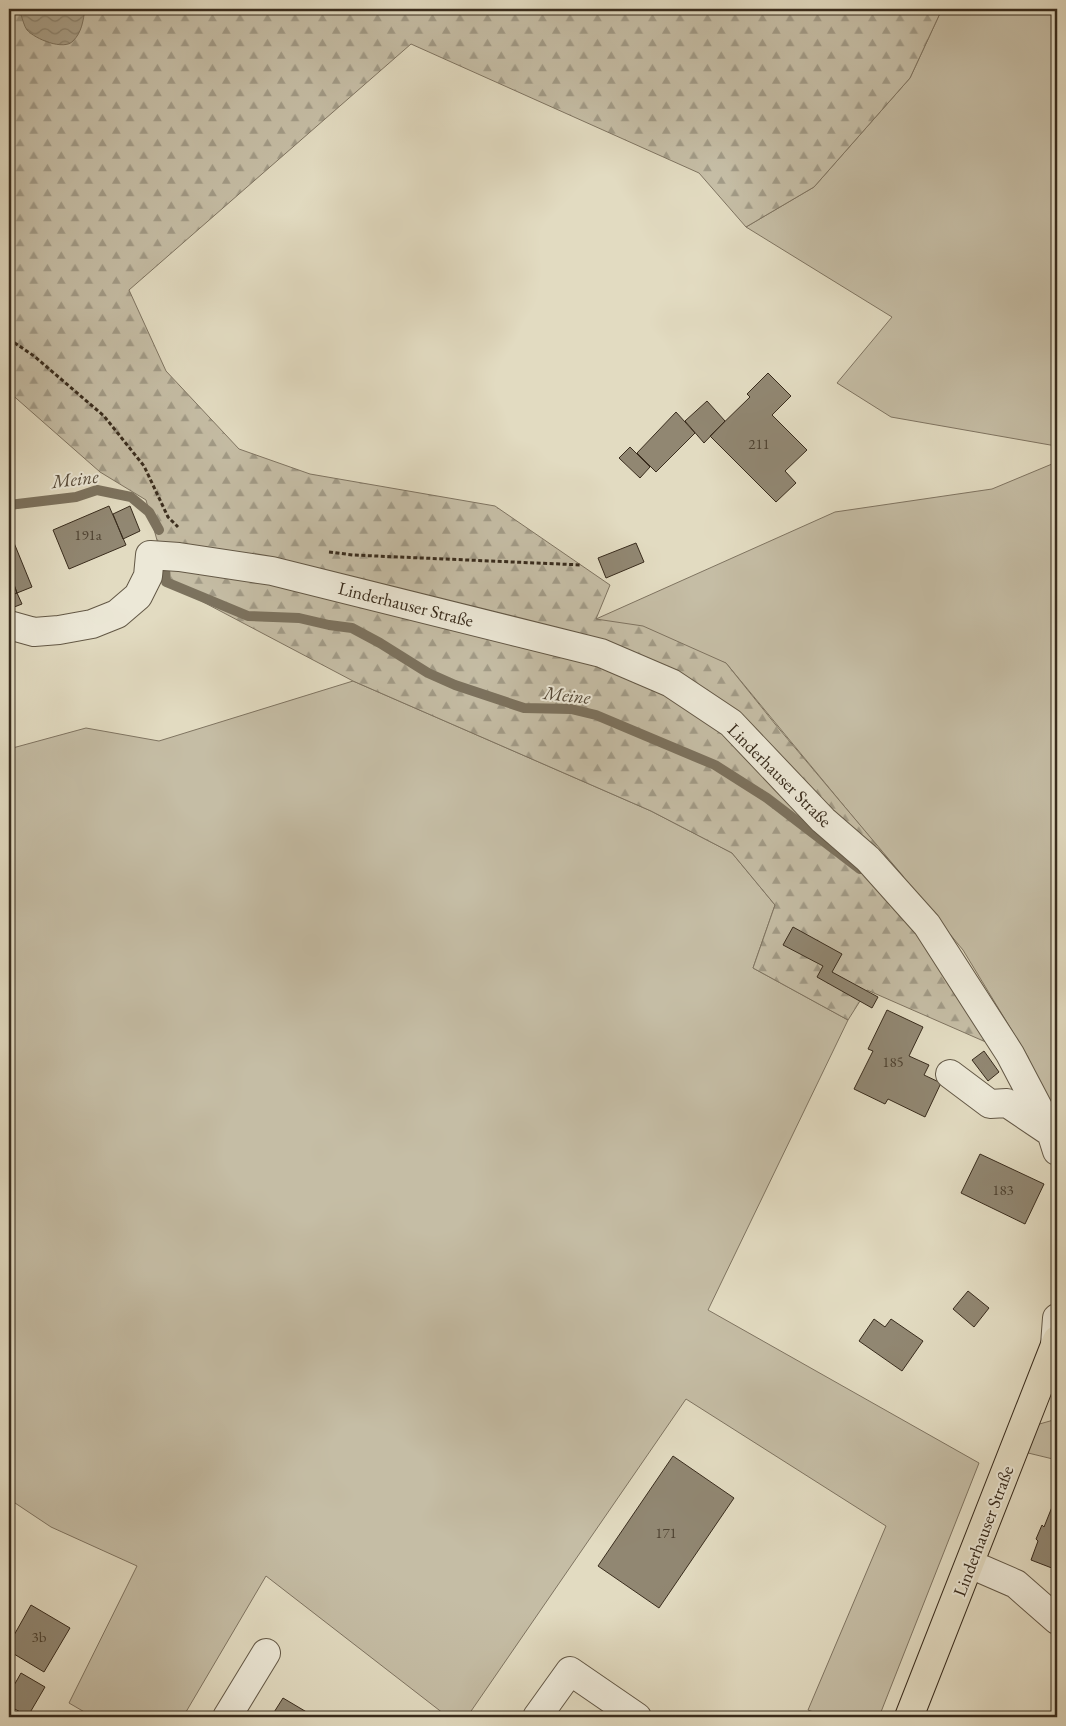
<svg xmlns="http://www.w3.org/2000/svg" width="1066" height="1726" viewBox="0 0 1066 1726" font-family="'EB Garamond',serif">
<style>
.green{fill:#c5bda5;stroke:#7f7461}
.forest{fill:url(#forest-firs);stroke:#7f7461}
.water{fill:url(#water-waves);stroke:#7c725e}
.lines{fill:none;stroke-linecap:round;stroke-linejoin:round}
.stream{stroke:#7c725e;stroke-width:10}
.building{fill:#918772;stroke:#392c1d}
.minor-casing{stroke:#635846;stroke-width:30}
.major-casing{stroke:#392c1d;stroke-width:30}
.path{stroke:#392c1d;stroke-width:3;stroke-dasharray:4 2.5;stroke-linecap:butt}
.minor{stroke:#ece8d7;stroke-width:28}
.major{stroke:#e2dbc1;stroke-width:28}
.labels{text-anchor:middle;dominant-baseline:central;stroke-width:4;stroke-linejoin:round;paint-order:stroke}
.number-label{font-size:15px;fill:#4f4332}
.street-label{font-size:18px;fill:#392c1d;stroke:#ece8d7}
.water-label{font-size:19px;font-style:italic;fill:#554938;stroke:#ece8d7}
</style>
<defs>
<pattern id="forest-firs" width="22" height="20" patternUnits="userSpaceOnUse" patternTransform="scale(1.25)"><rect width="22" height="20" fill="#c5bda5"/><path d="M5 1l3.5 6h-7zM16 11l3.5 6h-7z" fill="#a19a86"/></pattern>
<pattern id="water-waves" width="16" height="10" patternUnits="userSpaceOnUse" patternTransform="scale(1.25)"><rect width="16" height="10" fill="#a9a089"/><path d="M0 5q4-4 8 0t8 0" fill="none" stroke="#8b836f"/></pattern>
</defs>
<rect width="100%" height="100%" fill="#e2dbc1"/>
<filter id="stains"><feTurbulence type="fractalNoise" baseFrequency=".004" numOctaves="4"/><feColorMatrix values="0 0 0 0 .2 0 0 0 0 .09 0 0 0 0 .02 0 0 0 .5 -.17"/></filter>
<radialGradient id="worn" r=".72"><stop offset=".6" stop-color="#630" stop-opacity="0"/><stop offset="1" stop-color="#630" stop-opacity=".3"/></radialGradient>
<!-- green -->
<path class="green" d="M942,9h115l-1,437 -165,-29 -54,-34 55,-66 -146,-90 68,-40 96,-109z
M1052,464l5,1v663l-29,-71 -65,-107 -237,-287 -130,-44 239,-107 157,-23z
M353,681l298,130 81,42 43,52 -22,63 95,52 -140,290 271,153 -100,254h-52l-19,-7 78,-184 -200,-127 -219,318h-19l-182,-141 -83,141h-90l-24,-14 68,-137 -86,-39 -42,-28v-750l77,-21 73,13z
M1057,1419v41l-33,-8 12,-27z"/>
<!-- forest -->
<path class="forest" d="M9,9h933l-32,69 -96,109 -68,40 -47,-54 -288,-129 -282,246 37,81 73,78 71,25 185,32 115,79 -14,34 47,7 83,37 49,61 128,152 11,51 74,116 -121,-53 -19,30 -95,-52 22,-63 -43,-52 -81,-42 -298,-130 -184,-97 -23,-84 -46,-28 -91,-80z"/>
<!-- water -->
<path class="water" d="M25,9h60c-2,12 -3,23 -12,32 -9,10 -38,-2 -46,-11 -3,-4 -4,-10 -6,-15z"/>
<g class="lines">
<!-- stream -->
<path class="stream" d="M9,505l67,-8 21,-7 34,7 18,15 10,18
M165,568l1,14 82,34 51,2 30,7 23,3 28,15 48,30 27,12 69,23 47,1 25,6 119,50 52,33 93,71"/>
</g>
<!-- building -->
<path class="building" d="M768,373l23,23 -19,19 35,35 -22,21 11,12 -20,19 -66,-66 40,-39 -3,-3z
M707,401l18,20 -21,22 -19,-22z
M676,412l19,21 -39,39 -19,-19z
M630,447l20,20 -10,11 -21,-20z
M109,506l17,39 -57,24 -16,-39z
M130,506l10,25 -17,8 -10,-25z
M10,533l22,54 -15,6 -8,-22z
M636,543l8,19 -38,16 -8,-20z
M9,571l8,22 -8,3z
M17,593l5,11 -13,5v-13z
M793,927l49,27 -10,18 46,25 -6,11 -55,-31 6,-11 -40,-21z
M887,1010l36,17 -14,29 20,9 -5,10 17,8 -16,34 -37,-18 -3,5 -31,-15 19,-38 -5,-2z
M984,1051l15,21 -11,9 -16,-21z
M980,1154l64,30 -19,40 -64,-31z
M968,1291l21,17 -15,19 -21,-18z
M874,1319l11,8 6,-8 32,22 -21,30 -43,-30z
M673,1456l61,42 -75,110 -61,-42z
M1052,1507l5,2v61l-26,-10 7,-19 -2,-2 6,-14 2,2z
M31,1605l39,23 -26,44 -35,-21v-7z
M21,1673l24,14 -17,29 -19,-10v-12z
M283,1698l32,19h-44z"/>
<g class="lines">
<!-- minor casing -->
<g class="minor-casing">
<path id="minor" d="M9,625l25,7 25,-2 33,-6 25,-10 21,-18 10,-20 2,-21 29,2 93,14 329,82 70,30 60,40 92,97 45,39 59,66 83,129 41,78 6,19
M950,1074l40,30 17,-1 40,27
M1055,1345l2,-27
M970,1564l46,20 41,36
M227,1717l39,-64
M537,1717l33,-46 67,46"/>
</g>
<!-- major casing -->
<g class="major-casing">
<path id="major" d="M909,1717l148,-377"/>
</g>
<!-- path -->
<path class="path" d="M9,339l25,17 70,60 40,50 24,51 10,10
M329,552l24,3 229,10"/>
<!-- minor -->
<use href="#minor" class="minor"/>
<!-- major -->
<use href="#major" class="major"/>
</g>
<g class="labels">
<!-- number labels -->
<g class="number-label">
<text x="759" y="443">211</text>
<text x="88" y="534">191a</text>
<text x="893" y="1061">185</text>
<text x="1003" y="1189">183</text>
<text x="666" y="1532">171</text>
<text x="39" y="1636">3b</text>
</g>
<!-- street labels -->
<g class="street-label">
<text transform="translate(406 604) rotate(14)">Linderhauser Straße</text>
<text transform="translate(780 775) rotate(45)">Linderhauser Straße</text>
<text transform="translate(983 1531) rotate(-69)">Linderhauser Straße</text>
</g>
<!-- water labels -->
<g class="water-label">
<text transform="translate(75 479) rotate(-7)">Meine</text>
<text transform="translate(567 695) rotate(6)">Meine</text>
</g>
</g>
<!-- margin -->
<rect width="1066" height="1726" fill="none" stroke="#e2dbc1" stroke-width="30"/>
<rect x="10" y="10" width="1046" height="1706" fill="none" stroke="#392c1d" stroke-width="2.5"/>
<rect x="15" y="15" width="1036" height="1696" fill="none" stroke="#392c1d"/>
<rect width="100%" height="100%" filter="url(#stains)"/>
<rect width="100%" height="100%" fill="url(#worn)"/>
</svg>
